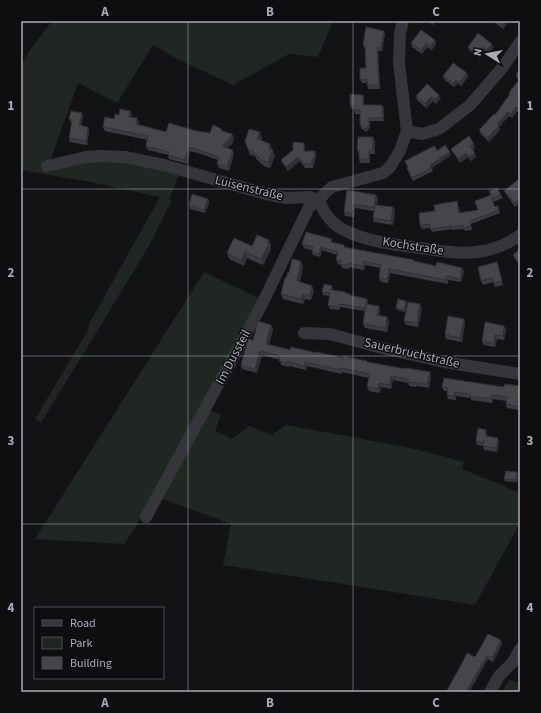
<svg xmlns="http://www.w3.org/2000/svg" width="541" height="713" viewBox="0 0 541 713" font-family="'Source Sans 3',sans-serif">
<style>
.green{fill:#202621}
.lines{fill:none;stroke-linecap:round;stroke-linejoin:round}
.minor{stroke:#353639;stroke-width:12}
.wall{fill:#3b3c40}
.shaded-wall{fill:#303134}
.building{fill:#45464a;stroke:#303134}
.grid{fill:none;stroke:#a7abb3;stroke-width:1;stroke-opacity:0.55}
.labels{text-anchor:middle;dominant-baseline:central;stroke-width:3;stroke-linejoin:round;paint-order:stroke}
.street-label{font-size:13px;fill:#a7abb3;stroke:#0e0e10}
.neatline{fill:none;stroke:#a7abb3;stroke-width:1.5}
.grid-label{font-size:13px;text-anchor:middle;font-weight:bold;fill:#a7abb3}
</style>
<rect width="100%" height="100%" fill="#131315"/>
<!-- green -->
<path class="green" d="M52,21h281l-15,36 -29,-3 -56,31 -56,-26 -24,-14 -36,58 -39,-20 -28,78 38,-2 35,2 57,12 -11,26 3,1 -23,46 -108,177 -6,-4 52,-87 2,-8 71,-127 -69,-15 -65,-11 -5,-1v-105l9,-15z
M204,272l57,27 -127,231 -10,14 -89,-5z
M207,409l14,6 -6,16 17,8 17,-13 23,9 14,-10 125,23 53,14 -2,7 58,24v30l-45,82 -252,-40 8,-41 -71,-26z
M509,680l11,3v9h-18z"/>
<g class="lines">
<!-- minor -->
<path class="minor" d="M407,131l15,3 17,-5 31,-24 33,-38 17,-25
M47,166l39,-9 15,-1 24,1 39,8 102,29 20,4 24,-1 9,3
M319,200c4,13 15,26 27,31 23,11 50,14 74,17 22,3 43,7 64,3 14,-3 24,-7 36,-16
M304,333l26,1 48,13 66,15 76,12
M146,517l115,-211 48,-99 10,-7 6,-7 7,-6 51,-14 7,-6 10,-16 7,-20 -8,-68 1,-30 3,-12
M490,692l9,-16 14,-14 7,-13"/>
</g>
<!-- wall -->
<path class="wall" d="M428,21h8l-3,4z
M493,21h16l-6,8z
M385,34l-3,17h-4l2,38h-12l-1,-6h-5l-2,-3 6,-12 -1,-20h-1l-1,-3z
M435,40l1,4 -4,6 -5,-3 -5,7 -10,-7 -1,-4z
M492,44l1,4 -5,5 -4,-3 -5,8 -10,-8 -1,-3z
M520,68v45l-3,-2 -5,7 -3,-2 -10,11 1,3 -11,12 -9,-9 -1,-3 16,-15 14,-20v-2l10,-13 -2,-2 -1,-3z
M443,76l25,1 -7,9 -3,-3 -4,4 -9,-7z
M363,95l1,3v7l20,3v13h-14v7l-4,4 -5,-4 -1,-3v-11h-5l-1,-6h-3l-1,-3z
M416,96l25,2 -5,6 -3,-3 -7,7 -9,-8z
M130,111l2,4 -1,2 6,1 2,5 -1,2 28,7 30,-1 14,2 12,-2 10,3 2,4 -2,6 -5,4 7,6 -5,17 -10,-3 -2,-4 1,-4 -17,-6 -11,-3 -3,13 -18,-5 -1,-4 -20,-5 -2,-4 2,-6 -43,-9 -2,-4 11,-8z
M83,116l-2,10 7,1 1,3 -2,15 -17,-3 -1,-4 3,-15h-1l-2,-4z
M373,137l2,4v13h-5v9h-10l-1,-4v-5l-2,-4z
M262,138l-1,2 9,4 5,12 -5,12 -6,-2 -2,-2 -2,-1 -1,-2 -2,-1 -2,-4 -5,-1 -5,-14z
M304,143l1,4v4l11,4 -1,7 -1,1 -1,5h-8l-5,-7 -12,10 -5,-7 -2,-4z
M475,148l-2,2 3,7 -5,4 -3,-4 -8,6 -7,-11 -2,-3z
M437,151l14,4 -19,13 1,3 -20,10 -5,-10 -1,-3h1l-3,-7z
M520,181v22l-5,4 -9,-13 -2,-3z
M347,190l29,5 2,3 -1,7 16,2 2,4 -2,14 -19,-3 -1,-4 1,-7 -19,-3 -1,9 -9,-1 -1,-4z
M501,195l2,3 -10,4 2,5 3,-1 2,7 -29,11 1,6 -7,1 -1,-2 -12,1v-1l-20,3 -2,-4 -8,1 -2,-4 15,-14 22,-10 3,12 18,-3 -3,-9z
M208,199l1,4 -4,10 -15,-4 -1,-4z
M269,240l2,6 -1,1 1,2 -8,16 -16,-7 -3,8 -15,-7 -2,-6 25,-7z
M333,243l11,2 1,3 69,12 1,1 21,5 26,2 2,3 -3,11 -13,-2v4l-58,-11 -2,10 -7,-1 -2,-4 1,-10 -15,-3 -1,5 -15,-3v2l-7,-1 -1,-3 -3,-1 -2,-4 1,-5 -15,-5 -2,7 -7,-2 -1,-3v-2l-8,-2 -2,-4z
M520,249v16l-5,-6 -2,-4z
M303,266l-3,16 12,4 2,5 -3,9 -6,-1 -2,5 -20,-5 -2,-5 5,-16 3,-5z
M498,266l5,19 -8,2 -2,-5 -10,3 -2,-4z
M332,286l1,4 17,4 1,2 16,3 1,3 -1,2 12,2 1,4 -1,6 8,1 2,4 -2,11 -22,-4 -2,-4 2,-13 -25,-4 -1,3 -9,-1 -2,-4 2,-9 -7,-1 -1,-3z
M406,301l1,2 -2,9 -8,-2 -1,-2z
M422,308l-4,19 -12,-2 -2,-4z
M464,319l1,3 -3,20 -16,-3 -1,-4z
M271,325l2,4 -4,16 21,5 27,3 89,16 24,3 1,4 -2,12 -12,-2 -1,1 -7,-1 -1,-3 -15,-3 -2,9 -10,-2 -1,6 -11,-2 -2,-5 2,-8 -27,-6v2l-35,-8 -1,4 -17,-4v1l-8,-2 -1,-5 -18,-5 -5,18 -15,-4 -1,-4 12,-25z
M504,326l2,4 -2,10 -7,-1 -2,8 -11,-2 -2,-4z
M520,386v24l-13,-2 -1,-4v-3l-13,-2 -1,4 -21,-3v-2l-15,-2v4l-8,-1 -1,-4v-4h-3l-2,-4h62z
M487,434v2l12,6 -2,10 -13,-2 -1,-4 -6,-1 -1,-4z
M518,474l-1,8 -12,-1 -1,-2z
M501,640l1,4 -9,18 -5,-3 -19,33h-23l14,-24v-1z"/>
<!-- shaded-wall -->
<path class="shaded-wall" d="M431,21h5l-3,4z
M505,21h4l-6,8 -1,-4z
M384,31l1,3 -3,17 -1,-3z
M435,40l1,4 -4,6 -2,-4z
M426,43l1,4 -5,7 -1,-4z
M492,44l1,4 -5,5 -1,-3z
M377,47l1,4 2,38 -1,-4z
M483,47l1,3 -5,8 -2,-4z
M467,73l1,4 -7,9 -1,-4z
M456,80l2,3 -4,4 -1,-4z
M363,95l1,3v10l-1,-3z
M439,95l2,3 -5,6 -1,-4z
M431,97l2,4 -7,7 -1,-4z
M382,105l2,3v13l-1,-3z
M516,107l1,4 -5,7 -1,-4z
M130,111l2,4 -1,6 -2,-4z
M508,112l1,4 -10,11 1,3 -11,12 -2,-4 10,-14z
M82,113l1,3 -3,13 -1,-4z
M137,118l2,5 -1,5 -2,-4z
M369,118l1,3v7l-4,4 -1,-3z
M88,127l1,3 -2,15 -1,-4z
M260,132l2,6 -3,6 -2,-5z
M232,134l2,4 -2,6 -8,6 -2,-4z
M373,137l2,4v13l-2,-4z
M304,143l1,4v8l-1,-4z
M270,144l2,5 -1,5 -2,-5z
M474,144l1,4 -3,2 -2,-4z
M189,147l1,4 -3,13 -2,-4z
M233,150l1,4 -5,17 -2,-4z
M273,150l2,6 -5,12 -2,-6z
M369,150l1,4v9l-1,-4z
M315,151l1,4 -1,7 -1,1 -1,5 -1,-4z
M450,152l1,3 -20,13 -1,-3z
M466,153l2,4 -8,6 -2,-4z
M475,153l1,4 -5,4 -2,-4z
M298,157l2,4 -12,10 -2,-4z
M376,195l2,3 -2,13 -2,-3z
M520,195v8l-5,4 -1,-4z
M208,199l1,4 -4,10 -1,-3z
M354,204l1,4 -1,9 -2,-3z
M393,207l2,4 -2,14 -2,-4z
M269,240l2,6 -1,1 1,2 -8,16 -2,-6z
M321,247l1,3 -2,7 -1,-3z
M245,252l2,6 -3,8 -3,-6z
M301,261l2,5 -4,20 -2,-5z
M364,261l1,4 -1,5 -1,-4z
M462,268l2,3 -3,11 -1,-3z
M389,269l1,4 -2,10 -1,-4z
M447,276l1,4v4l-2,-4z
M312,286l2,5 -3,9 -1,-5z
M303,294l2,5 -2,5 -2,-5z
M367,299l1,3 -2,9 -1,-3z
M406,301l1,2 -2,9 -1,-2z
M420,304l2,4 -4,19 -1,-4z
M379,306l1,4 -1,9 -2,-4z
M387,317l2,4 -2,11 -1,-4z
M464,319l1,3 -3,20 -2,-4z
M271,325l2,4 -5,19 -2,-4z
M504,326l2,4 -2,10 -1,-4z
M495,335l2,4 -2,8 -1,-4z
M260,351l2,4 -5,18 -2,-4z
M305,362l2,4 -1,4 -2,-4z
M430,372l1,4 -2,12 -2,-4z
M391,376l2,4 -2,9 -1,-4z
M379,383l2,4 -1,6 -2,-4z
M455,392l1,4v4l-2,-4z
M492,395l1,4 -1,4 -1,-4z
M486,430l1,4 -1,6 -1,-4z
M498,438l1,4 -2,10 -1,-4z
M517,472l1,2 -1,8 -1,-2z
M501,640l1,4 -9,18 -1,-4z
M487,656l1,3 -19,33h-3z"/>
<!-- building -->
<path class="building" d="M496,21h9l-3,4z
M366,27l18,4 -3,17 -4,-1 2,38h-12v-6l-7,1v-12h6l-1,-23h-2z
M421,30l14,10 -5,6 -4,-3 -5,7 -10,-7z
M478,33l14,11 -5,6 -4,-3 -6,7 -9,-7z
M453,63l14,10 -7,9 -4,-2 -3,3 -10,-7z
M520,68v10l-4,-3z
M520,78v18l-2,3 2,2v9l-4,-3 -5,7 -3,-2 -11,12 2,2 -12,12 -8,-8 15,-16 1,1 15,-21 -1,-1z
M427,84l12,11 -4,5 -4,-3 -6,7 -9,-8z
M350,94l13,1v10h19l1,13h-14v7l-4,4 -5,-4v-15h-6v-5h-4z
M120,109l10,2 -1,6 8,1 -1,6 30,8 3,-9 27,8 14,2 3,-8 7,3 2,3 10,3 -2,5 -8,7 11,4 -6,17 -10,-3 2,-7 -20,-7 -10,-3 -4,13 -17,-5 1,-3 -23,-6 2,-10 -45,-9 2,-10 9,2 1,-5 4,1z
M71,111l11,2 -3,12 9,2 -2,14 -17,-3 3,-18 -3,-1z
M249,129l11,3 -3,7 13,5 -1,5 4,1 -5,12 -6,-2 -2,-2 -2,-1 -1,-2h-2l-2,-4 -5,-2 -3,-8z
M469,136l5,8 -4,2 5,7 -6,4 -3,-4 -8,6 -7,-10z
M358,137h15v13h-4v9h-10v-9h-2z
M293,142l11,1v8h11l-1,7 -2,2v4h-8l-6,-7 -12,10 -5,-7 12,-10z
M445,145l5,7 -20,13 1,3 -19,10 -5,-10 1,-1 -3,-6 25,-13 5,-2 2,5z
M519,179l1,2v14l-1,1 1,2 -6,5 -10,-12z
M497,188l4,7 -9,3 -1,-1 4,10 3,-1 1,4 -29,11 1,5 -8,2v-3l-12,2v-1l-21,3v-5l-10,1 -1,-12 16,-2 -1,-6 23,-4 2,12 19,-3 -3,-9 16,-6 -2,-4z
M347,190l29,5 -2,13 -20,-4 -2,10 -8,-2z
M192,194l16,5 -4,11 -15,-5z
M375,205l18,2 -2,14 -18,-3z
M306,232l26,7 -1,3 13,3v2l70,13v1l22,5 1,-4 25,6 -2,11 -13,-3 -1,4 -57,-11 -2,10 -8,-1 2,-13 -17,-4 -1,5 -15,-3 -1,2 -7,-1 1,-3 -5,-1 2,-8 -17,-5 -2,7 -7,-2 1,-5 -11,-3z
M257,235l12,5 -2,3 2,1 -8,15 -16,-7 -4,8 -14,-7 7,-15 18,8z
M520,249v14l-7,-8z
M292,259l9,2 -4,20 15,5 -2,9 -7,-1 -2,5 -20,-5 4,-16h1l2,-6 1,1z
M497,262l5,19 -8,2 -2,-5 -11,3 -3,-14z
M324,284l8,2 -1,4 14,2v1l5,1v1l17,4 -2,9 -26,-4 -1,3 -10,-2 2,-12 -8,-1z
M398,299l8,2 -2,9 -8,-2z
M408,302l12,2 -3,19 -13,-2z
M366,304l13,2 -2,9 10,2 -1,11 -23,-4z
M448,316l16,3 -4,19 -15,-3z
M258,321l13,4 -5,19 24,6 1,-3 26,6v-1l26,6v-2l24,5v1l39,7v-1l24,4 -3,12 -12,-2v1l-7,-1v-3l-17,-3 -1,9 -11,-2 -1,6 -11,-3 3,-12 -30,-6v2l-35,-8 -1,4 -17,-5v2l-8,-2 1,-5 -20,-5 -5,18 -14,-4 7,-26 5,1z
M485,322l19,4 -1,10 -8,-1 -1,8 -12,-2z
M520,326v8h-1z
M444,378l60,9 1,-3 15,2v21l-14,-3 1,-7 -15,-2 -1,4 -21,-3v-2l-15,-2 -1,4 -7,-1 1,-7 -6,-1z
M478,428l8,2 -1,6 13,2 -2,10 -13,-2 1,-6 -1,3 -7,-2z
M506,471l11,1 -1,8 -12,-1z
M488,634l13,6 -9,18 -5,-2 -21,36h-20l14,-25 7,-14 8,4z"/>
<!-- grid -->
<path class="grid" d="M188,21v671M353,21v671M21,189h499M21,356h499M21,524h499"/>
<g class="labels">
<!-- street labels -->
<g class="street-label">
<text transform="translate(249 188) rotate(14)">Luisenstraße</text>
<text transform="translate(413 246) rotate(9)">Kochstraße</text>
<text transform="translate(412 353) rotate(13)">Sauerbruchstraße</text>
<text transform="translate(233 357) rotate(-62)">Im Dussteil</text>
</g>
</g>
<!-- border -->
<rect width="541" height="713" fill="none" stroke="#0e0e10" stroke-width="44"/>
<!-- legend -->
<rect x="34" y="607" width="130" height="72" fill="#0e0e10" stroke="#4b4d51"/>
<rect x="42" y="620" width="20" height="6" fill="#353639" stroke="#4b4d51"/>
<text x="70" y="627" font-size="12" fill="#a7abb3">Road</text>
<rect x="42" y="637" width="20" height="12" fill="#202621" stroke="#4b4d51"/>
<text x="70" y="647" font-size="12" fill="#a7abb3">Park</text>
<rect x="42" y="657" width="20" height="12" fill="#45464a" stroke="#4b4d51"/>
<text x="70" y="667" font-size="12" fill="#a7abb3">Building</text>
<!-- north arrow -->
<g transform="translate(487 54) rotate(281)" stroke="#0e0e10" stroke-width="3" paint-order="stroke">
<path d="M0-3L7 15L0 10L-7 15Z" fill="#a7abb3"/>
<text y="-6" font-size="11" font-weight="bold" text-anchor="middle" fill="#a7abb3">N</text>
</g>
<rect x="22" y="22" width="497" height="669" class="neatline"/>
<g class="grid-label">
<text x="105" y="16">A</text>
<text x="270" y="16">B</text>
<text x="436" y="16">C</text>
<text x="11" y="110">1</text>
<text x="530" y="110">1</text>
<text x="11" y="277">2</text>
<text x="530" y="277">2</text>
<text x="11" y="445">3</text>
<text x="530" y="445">3</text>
<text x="11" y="612">4</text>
<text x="530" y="612">4</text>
<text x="105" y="707">A</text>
<text x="270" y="707">B</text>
<text x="436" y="707">C</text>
</g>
</svg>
